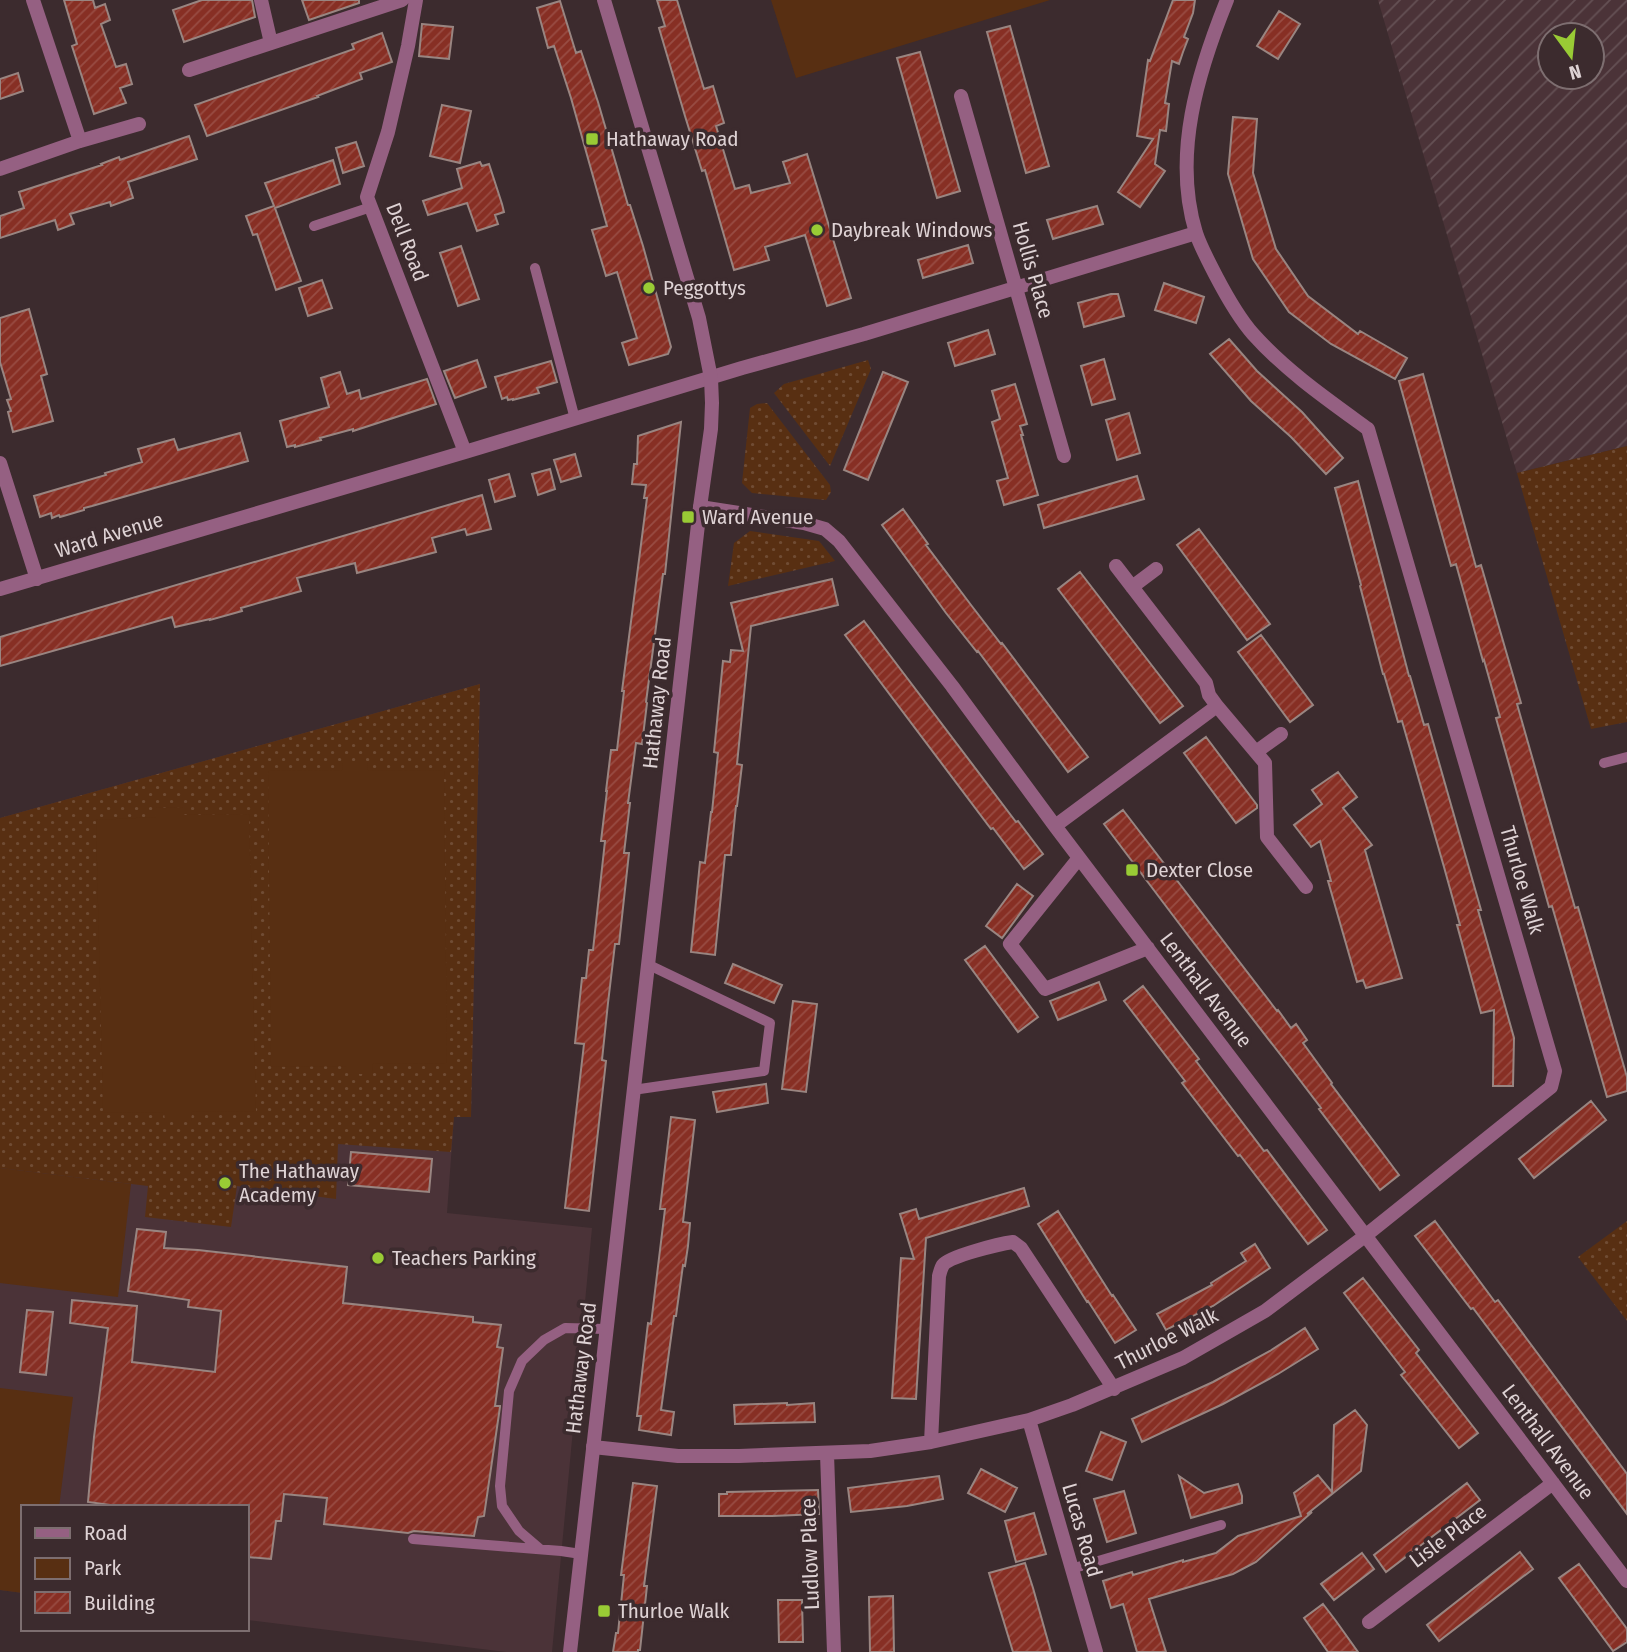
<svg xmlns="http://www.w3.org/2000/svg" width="1627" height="1652" viewBox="0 0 1627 1652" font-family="'Fira Sans Condensed',sans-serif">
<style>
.built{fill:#4b3338}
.industrial{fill:url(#industrial-furrows);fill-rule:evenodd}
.grass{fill:url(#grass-dots)}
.park{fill:#582f12}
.building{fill:url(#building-hatch);stroke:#998581;stroke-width:2}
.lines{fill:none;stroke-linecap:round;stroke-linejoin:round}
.service{stroke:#956082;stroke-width:10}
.minor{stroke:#956082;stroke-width:14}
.tertiary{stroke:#956082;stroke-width:14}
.poi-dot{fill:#99cb35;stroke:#3c2b2e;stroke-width:2.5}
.labels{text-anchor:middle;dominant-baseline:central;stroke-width:7;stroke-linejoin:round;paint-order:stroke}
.poi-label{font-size:21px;fill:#ded2d4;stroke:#3c2b2e;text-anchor:start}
.street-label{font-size:21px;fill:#ded2d4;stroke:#3c2b2e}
</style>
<defs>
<pattern id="industrial-furrows" width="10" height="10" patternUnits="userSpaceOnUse" patternTransform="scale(1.75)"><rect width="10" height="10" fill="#4b3338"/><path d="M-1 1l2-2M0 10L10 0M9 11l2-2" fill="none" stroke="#645054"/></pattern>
<pattern id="grass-dots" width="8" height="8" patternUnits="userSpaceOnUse" patternTransform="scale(1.75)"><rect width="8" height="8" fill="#582f12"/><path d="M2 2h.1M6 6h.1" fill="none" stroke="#704c34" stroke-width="1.8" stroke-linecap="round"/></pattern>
<pattern id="building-hatch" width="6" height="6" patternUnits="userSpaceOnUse" patternTransform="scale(1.75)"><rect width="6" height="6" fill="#872f24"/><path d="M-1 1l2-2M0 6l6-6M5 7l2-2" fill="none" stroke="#984c43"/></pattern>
</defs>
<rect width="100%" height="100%" fill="#3c2b2e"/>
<!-- built -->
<path class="built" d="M480,684l-9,433h-17l-7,96 145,15 -40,424h-46l-259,-32v-113h-224v86l-23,-3v-772z"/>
<!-- industrial -->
<path class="industrial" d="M1378,0h249v446l-110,27zM1550,35h42v42h-42z"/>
<!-- grass -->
<path class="grass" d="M868,360l3,9 -41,97 -56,-73 10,-9z
M767,403l63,82 1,7 -5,8 -74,-7 -10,-10 8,-75 7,-4z
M1627,446v276l-36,7 -74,-256z
M750,531l69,10 16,20 -107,25 6,-43z
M480,684l-9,433h-17l-3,35 -113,-8 -2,55 -99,-13 -6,41 -86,-10 3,-31 -148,-18v-350z
M1627,1221v100l-49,-64z"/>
<!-- park -->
<path class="park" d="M771,0h279l-254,78z
M343,763h24l1,7 76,1 3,292 -74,1 -1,10h-24v-8l-77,1 -3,-296 74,-1z
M183,807v8l66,-1 7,297 -64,1 -1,9h-26l-1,-9 -61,1 -7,-293 60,-3v-9z
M0,1168l131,16 -13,113 -118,-14z
M0,1388l73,9 -14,110h-36v86l-23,-3z"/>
<!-- building -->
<path class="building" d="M64,0h29l2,8 10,-4 5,16 -9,4 15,43 10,-3 6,20 -12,4 6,15 -32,11 -22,-68 5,-2z
M202,0h50l3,17 -71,25 -11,-32z
M302,0h57v3l-50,17z
M657,0h20l27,89 9,-3 11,37 -8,3 19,63 14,-4 2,8 39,-10 -7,-21 24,-8 44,144 -24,8 -22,-71 -40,12 4,13 -35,10 -29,-100 -3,1 -17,-55 -26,-88 6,-2z
M1173,0h22l-2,13 -9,24 4,2 -5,13 -4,12 -7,-3 -7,42 4,1 -3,27 -6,-1 -5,34 10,7 -25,36 -22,-15 35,-53 -16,-3 11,-76 2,1z
M560,1l16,52 5,-2 17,51 30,103h2l13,41 28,101 -3,7 -39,11 -7,-22 15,-5 -20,-66 -11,4 -14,-46 15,-4 -36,-128 -17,-52 -6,2 -11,-40z
M1279,11l21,13 -22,35 -21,-13z
M422,24l31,3 -4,32 -30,-3z
M1010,26l39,140 -23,7 -39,-141z
M382,33l10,29 -32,11 2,6 -45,17 1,1 -111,39 -12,-31 159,-56 -2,-5z
M920,52l40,139 -23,7 -40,-140z
M18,73l5,18 -23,8v-20z
M442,105l29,6 -11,52 -30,-7z
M1233,117l24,2 -4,54 23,76 32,47 50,38 2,-3 47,27 -12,21 -64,-35 -42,-32 -36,-53 -25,-85z
M189,136l8,23 -69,23 5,16 -22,8 -1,-4 -40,12 4,10 -16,6 -3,-10 -55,18v-22l24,-8 -5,-16 83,-27 -1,-1 18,-7 1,3z
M356,142l8,24 -21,7 -7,-25z
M333,160l7,24 -65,24 26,73 -25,9 -19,-56 -4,1 -7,-19 28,-10 -9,-23z
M480,162l2,4 7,-2 13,40 2,8 -9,3 3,9 -21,7 -10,-28 -39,12 -5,-14 39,-13 -5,-19z
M1097,206l6,18 -50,15 -6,-19z
M968,245l5,18 -50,15 -5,-18z
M461,246l18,53 -21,7 -18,-53z
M322,280l10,28 -24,8 -9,-28z
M1164,283l40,14 -8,26 -41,-13z
M1111,294h7l6,22 -40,11 -6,-24z
M29,309l18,65 -6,2 12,45 -40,11 -5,-20 3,-1 -4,-11 4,-1 -11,-37v-44z
M988,330l7,24 -40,12 -7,-23z
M1229,339l28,32 45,41 41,46 -17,16 -35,-37 -40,-36 -41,-47z
M1104,359l11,40 -23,6 -11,-39z
M477,360l9,27 -31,11 -11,-27z
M551,361l6,21 -20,6 2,5 -26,7v-1l-5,1 -1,-3 -5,2 -7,-22z
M340,372l7,22 12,-4 2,9 66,-20 9,25 -83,27v-2l-33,9 1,2 -26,7v-2l-8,2 -7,-26 49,-14 -8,-29z
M883,372l25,10 -40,98 -24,-10z
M1423,374l53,193 5,-2 40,138 -4,1 58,204 3,-1 49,170v14l-20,6 -55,-191 -3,1 -53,-189 4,-1 -16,-57 -1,1 -27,-97 -5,2 -52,-185z
M1015,384l12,40 -7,2 3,9h-2l17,60 -34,10 -7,-24 11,-3 -16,-56 8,-3 -8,-28z
M1129,413l11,40 -23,7 -11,-40z
M681,422l-16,152h-2l-17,128 1,1 -5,41 -6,-1 -8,60h2l-6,50h5l-10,91h-4l-7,59 -6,57 4,1 -17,150 -24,-3 19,-164 -9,-1 7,-65h4l3,-28h4l12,-109h-4l6,-50h-1l5,-41h6l7,-59h-2l25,-193h-3l2,-13 -14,-1 2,-20h3l1,-28z
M240,433l8,28 -156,45 -8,2v2l-24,7 -1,-2 -7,3 -1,-5 -11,4 -6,-21 72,-21 -1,-2 37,-11 -4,-13 36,-10 4,11z
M575,454l6,22 -20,6 -7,-22z
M550,469l5,20 -17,6 -6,-21z
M509,474l6,22 -20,6 -6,-22z
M1137,476l7,23 -100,29 -6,-23z
M1358,481l51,195h1l14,49 4,-1 53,186h-3l36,128 -1,48h-20l1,-76 -13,3 -24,-88h3l-16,-58 -42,-146 -4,1 -14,-48h-1l-23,-88 1,-1 -26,-97z
M482,495l9,34 -24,6 -2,-6 -33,9 4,14 -79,21 -2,-10 -58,15 4,13 -60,17 1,3 -32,9v-1l-35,8 -3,-10 -172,49v-29z
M903,509l25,35 -2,1 45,60 30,39 1,-1 86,114 -20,15 -90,-121 -1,1 -31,-39 -64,-88z
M1199,529l71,95 -23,16 -70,-95z
M1080,572l103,134 -23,17 -102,-134z
M832,579l6,26 -87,21 -14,138 5,1 -5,41h-1l-5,49h-6l-10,100 -24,-3 9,-90 5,1 6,-51h1l6,-59 -4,-1 9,-91 7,1 1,-12 12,1 -12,-48z
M864,621l152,201 2,-1 25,33 -19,15 -31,-41 -2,1 -146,-194z
M1261,635l52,70 -23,17 -52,-70z
M1206,737l51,68v3l-21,15 -52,-70z
M1338,772l19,25 -14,11 29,37 -7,5 37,128 -36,10 -3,-8 -6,2 -29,-101h3l-11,-40 -9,6 -17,-22 28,-21 -10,-14z
M1123,810l154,201 1,-1 13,18 5,-4 11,16 -4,3 29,40 -1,1 68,91 -19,15 -61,-81 2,-1 -38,-50 -93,-120 -86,-114z
M1017,884l16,12 -31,42 -16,-12z
M985,946l53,71 -20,15 -53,-72z
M733,964l49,21 -8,18 -49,-20z
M1099,982l7,18 -48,20 -8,-19z
M1143,986l56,73 -3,2 18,24 50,66 3,-1 60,80 -19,14 -68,-89 -2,1 -56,-73 3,-2 -61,-80z
M793,1001l24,3 -11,88 -24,-3z
M766,1084l2,19 -51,9 -4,-20z
M1591,1101l15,19 -72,58 -15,-19z
M671,1117l24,3 -12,102 7,1 -2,23 -3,20 -2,-1 -7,51h-2l-13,94 13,2 -3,23 -32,-5 2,-14h-4l11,-93 3,1 14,-115h-5z
M351,1152l81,7 -3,33 -81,-7z
M1024,1188l5,18 -103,32 -10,161 -24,-1 9,-140 13,1 -14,-45 16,-5 3,10z
M1058,1211l54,85 1,-1 23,35 -21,13 -27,-42 -1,1 -49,-78z
M1435,1221l60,81 3,-2 129,174v40l-154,-206 -2,1 -56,-73z
M137,1229l29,3 -2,16 34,2 149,17 -4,36 130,14v5l28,3 -4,22 6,1 -8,58h5v1l-16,109 -6,1 -4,19 -60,-5 -6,2 -84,-9 3,-26 -43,-4 -3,27h-5l-5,38 -24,-2v-50h-122l-37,-5 6,-65 14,-109 -38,-5 2,-23 65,6 -5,56 83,10 6,-61 -33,-4 1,-7 -61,-9z
M1255,1244l15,24 -57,38 -47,24 -9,-16 55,-29 -1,-2 35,-22 -5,-8z
M1363,1278l56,72 -3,3 62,80 -19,15 -58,-73 4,-3 -61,-79z
M27,1310l26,2 -7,63 -26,-3z
M1305,1328l13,21 -40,25 -55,30 -81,38 -10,-23 81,-37 57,-31z
M787,1403v2l27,-2 1,19 -80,2 -1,-19z
M1355,1410l12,15 -6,46 -54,43 5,-2 -56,50 -23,12 -84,25 17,53h-29l-14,-48 -12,4 -8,-27 29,-9 1,3 50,-15v2l33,-9 22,-17 63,-20 -7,-23 24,-18 14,17 2,-67z
M1101,1432l25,10 -14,38 -26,-9z
M981,1469l36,19 -12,24 -37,-19z
M939,1476l4,23 -36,7 -56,6 -3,-24z
M1179,1476l25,17 34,-9 4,12v7l-51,15z
M633,1483l24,3 -13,100h3l-7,64h-2v2h-25l3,-19h2l6,-58h-3z
M1467,1483l13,17 -94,72 -12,-17z
M818,1490l1,24 -47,2h-53v-22h8v-2z
M1124,1491l12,42 -29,9 -13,-43z
M1034,1513l12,41 -30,8 -11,-41z
M1520,1552l13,17 -94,72 -12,-16z
M1362,1553l12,16 -40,31 -13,-16z
M1025,1563l8,25 18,64h-38l-24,-79z
M1579,1564l48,65v13l-14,9 -54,-73z
M893,1596l1,56h-24l-1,-55z
M778,1600h24l1,42h-24z
M1323,1604l13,17 22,31h-30l-24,-34z"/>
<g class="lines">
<!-- service -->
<path class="service" d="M314,226l57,-19
M535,268l40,151
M1604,763l23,-6
M633,1090l131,-19 6,-48 -123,-59
M413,1539l148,12 20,3
M540,1549l-21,-18 -17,-25 -2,-20 9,-95 13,-30 22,-21 21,-12 41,1
M1071,1569l150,-44"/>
<!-- minor -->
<path class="minor" d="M33,0l47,141
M261,0l10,43
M416,0l-8,46 -20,86 -21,65 98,255
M189,70l213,-70
M961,96l103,360
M0,169l80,-28 59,-17
M0,463l37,116
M700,507l104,16 21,6 14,12 113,145 103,140 572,755
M1116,566l90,117 3,12 8,11
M1132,587l24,-18
M0,589l465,-137 277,-84 122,-34 332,-101
M1256,752l25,-18
M1055,826l162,-120 48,57 2,74 39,50
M1079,858l-69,86 35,45 103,-41
M1029,1420l67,232
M931,1442l8,-166c1,-4 2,-8 4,-11 7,-9 56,-21 70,-23l8,6 93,141
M593,1447l85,9h61l131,-5 61,-9 98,-22 43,-15 111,-47 82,-47 100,-75 186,-149 4,-16 -187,-642c-40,-29 -82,-58 -115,-95 -15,-17 -26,-37 -37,-58 -7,-14 -15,-28 -20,-43 -24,-78 2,-161 31,-233
M827,1454l7,198
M1369,1622l184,-139"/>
<!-- tertiary -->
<path class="tertiary" d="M570,1652l130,-1145 11,-78 1,-26 -1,-25 -12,-60 -95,-318"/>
</g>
<!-- markers -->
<g class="poi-dot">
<rect x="585" y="132" width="14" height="14" rx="3.5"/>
<circle cx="817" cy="230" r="7"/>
<circle cx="649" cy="288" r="7"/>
<rect x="681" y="510" width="14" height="14" rx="3.5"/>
<rect x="1125" y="863" width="14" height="14" rx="3.5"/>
<circle cx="225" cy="1183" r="7"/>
<circle cx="378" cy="1258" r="7"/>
<rect x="597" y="1604" width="14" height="14" rx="3.5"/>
</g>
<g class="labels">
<!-- poi labels -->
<g class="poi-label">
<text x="606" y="139">Hathaway Road</text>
<text x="831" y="230">Daybreak Windows</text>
<text x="663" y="288">Peggottys</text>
<text x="702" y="517">Ward Avenue</text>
<text x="1146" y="870">Dexter Close</text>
<text x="239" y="1171">The Hathaway<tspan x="239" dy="24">Academy</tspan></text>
<text x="392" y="1258">Teachers Parking</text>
<text x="618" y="1611">Thurloe Walk</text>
</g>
<!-- street labels -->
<g class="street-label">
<text transform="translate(407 242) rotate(69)">Dell Road</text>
<text transform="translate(1033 270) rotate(74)">Hollis Place</text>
<text transform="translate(109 535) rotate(-17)">Ward Avenue</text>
<text transform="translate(657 703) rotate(-84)">Hathaway Road</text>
<text transform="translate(1522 880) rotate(74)">Thurloe Walk</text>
<text transform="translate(1206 990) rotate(53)">Lenthall Avenue</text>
<text transform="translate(1167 1339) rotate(-27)">Thurloe Walk</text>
<text transform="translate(581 1368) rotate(-83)">Hathaway Road</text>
<text transform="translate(1548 1442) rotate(53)">Lenthall Avenue</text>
<text transform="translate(1082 1530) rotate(74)">Lucas Road</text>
<text transform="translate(1448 1536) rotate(-37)">Lisle Place</text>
<text transform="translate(810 1554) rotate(-92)">Ludlow Place</text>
</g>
</g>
<!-- legend -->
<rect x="21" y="1505" width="228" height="126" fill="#3c2b2e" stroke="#7d6e70" stroke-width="2"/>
<rect x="35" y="1528" width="35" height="10" fill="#956082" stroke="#7d6e70" stroke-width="2"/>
<text x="84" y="1540" font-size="21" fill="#ded2d4">Road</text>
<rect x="35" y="1558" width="35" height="21" fill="#582f12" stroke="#7d6e70" stroke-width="2"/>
<text x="84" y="1575" font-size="21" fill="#ded2d4">Park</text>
<rect x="35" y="1592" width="35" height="21" fill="url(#building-hatch)" stroke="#7d6e70" stroke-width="2"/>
<text x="84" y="1610" font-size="21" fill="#ded2d4">Building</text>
<!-- north arrow -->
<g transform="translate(1571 56) rotate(165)"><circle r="33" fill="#3c2b2e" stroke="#7d6e70" stroke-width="2"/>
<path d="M0-5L12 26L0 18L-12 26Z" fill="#99cb35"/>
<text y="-10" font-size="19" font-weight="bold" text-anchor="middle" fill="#ded2d4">N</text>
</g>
</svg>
